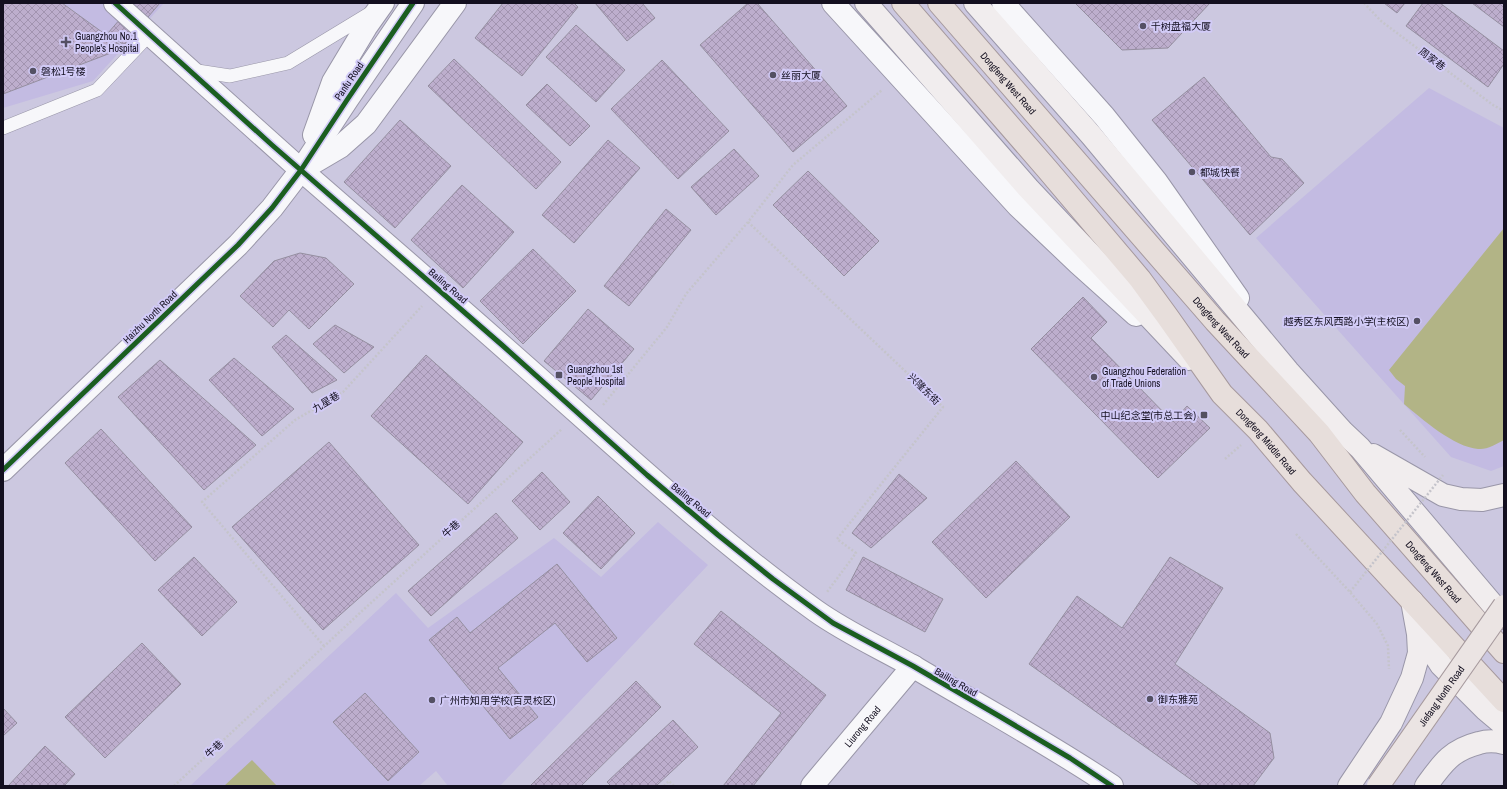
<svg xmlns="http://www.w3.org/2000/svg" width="1507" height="789" viewBox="0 0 1507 789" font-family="'Archivo Narrow','Noto Sans SC',sans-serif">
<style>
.built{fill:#c3bbe2}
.pitch{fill:#b2b486}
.building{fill:url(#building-cross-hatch);stroke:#958fa0}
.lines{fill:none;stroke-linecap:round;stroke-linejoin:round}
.service-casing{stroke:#9996a8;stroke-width:14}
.minor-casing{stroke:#9996a8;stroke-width:24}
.tertiary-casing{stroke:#9996a8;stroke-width:24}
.secondary-casing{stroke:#9996a8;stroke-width:24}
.trunk-casing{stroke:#a6999d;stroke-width:24}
.path{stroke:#c5c4cb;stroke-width:2.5;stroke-dasharray:2 2;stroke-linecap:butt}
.service{stroke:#f7f7fa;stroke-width:13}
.minor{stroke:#f7f7fa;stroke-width:22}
.tertiary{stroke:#f7f7fa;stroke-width:22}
.secondary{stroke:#f1edee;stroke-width:22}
.trunk{stroke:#e7dedb;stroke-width:22}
.primary-bridge-casing{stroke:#a6999d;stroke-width:24;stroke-linecap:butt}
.path-bridge{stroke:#c5c4cb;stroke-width:2.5;stroke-dasharray:2 2;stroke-linecap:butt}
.primary-bridge{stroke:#ebe4e3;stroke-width:22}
.cycleway-casing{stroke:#d2cbf7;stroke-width:8}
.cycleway{stroke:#1b5e20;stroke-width:5}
.poi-dot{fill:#545063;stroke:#d2cbf7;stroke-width:1.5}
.labels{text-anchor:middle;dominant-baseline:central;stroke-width:4;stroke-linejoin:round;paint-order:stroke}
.poi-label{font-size:10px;fill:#130f1f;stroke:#d2cbf7;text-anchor:start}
.street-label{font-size:10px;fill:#130f1f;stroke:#d2cbf7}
</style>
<defs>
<pattern id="building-cross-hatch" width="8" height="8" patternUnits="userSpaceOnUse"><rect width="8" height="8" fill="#bdaecd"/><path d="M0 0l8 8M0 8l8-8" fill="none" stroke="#a294b0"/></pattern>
</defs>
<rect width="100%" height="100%" fill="#ccc8e0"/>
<!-- built -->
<path class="built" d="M3,3h161l-71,78 -90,27z
M1429,88l75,40v338l-13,5 -40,-14 -195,-219z
M658,522l50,43 -208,221h-52l-12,-15 -17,15h-229l206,-193 32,35 126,-90 47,39z"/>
<!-- pitch -->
<path class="pitch" d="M1504,228v212c-8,4 -17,10 -26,9 -24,-2 -56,-30 -74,-45l1,-18 -9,-7 -7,-9z
M252,760l25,26h-53z"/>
<!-- building -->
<path class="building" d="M3,3h59l62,45 -121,46z
M134,3h26l-36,42 -16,-12z
M503,3h71l4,4 -56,69 -47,-38z
M595,3h47l13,15 -28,23z
M748,3h9l90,103 -54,46 -93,-107z
M1075,3h135l-42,45 -46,2z
M1384,3h21l-8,10z
M1423,3h17l64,48v13l-16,23 -82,-61z
M1472,3h32v24z
M576,25l49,45 -29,32 -50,-45z
M454,59l107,103 -25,27 -108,-103z
M662,60l67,71 -51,48 -67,-70z
M1204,77l67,80 11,2 22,24 -54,52 -98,-115z
M547,84l43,42 -20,20 -44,-41z
M400,120l51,46 -56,62 -51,-46z
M608,140l32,28 -66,75 -32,-28z
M734,149l25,27 -43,39 -25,-28z
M808,171l71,70 -35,35 -71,-71z
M462,185l52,47 -51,56 -52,-48z
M666,209l25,21 -62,76 -25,-20z
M533,249l43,42 -53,53 -43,-43z
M300,253l26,5 28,26 -45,45 -20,-19 -16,17 -33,-31 34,-35z
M1083,297l24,25 -16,16 82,84 14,-16 23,22 -52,50 -127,-129z
M588,309l46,40 -43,51 -47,-39z
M335,325l39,22 -30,26 -31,-29z
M286,335l51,45 -25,13 -40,-46z
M426,355l97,87 -55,62 -97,-88z
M234,358l60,51 -32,27 -53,-56z
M160,360l96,85 -52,45 -86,-93z
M101,429l91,98 -37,34 -90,-98z
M329,442l90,103 -96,85 -91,-103z
M1016,461l54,56 -84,81 -54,-56z
M542,472l28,30 -30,28 -28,-29z
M899,474l28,24 -56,50 -19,-15z
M598,496l37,37 -34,36 -38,-36z
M496,513l22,25 -87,78 -23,-25z
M194,557l43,45 -35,34 -44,-46z
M863,557l80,42 -18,33 -79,-42z
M1170,557l53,31 -48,76 95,69 4,25 -21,28h-53l-171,-122 48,-68 45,32z
M557,564l60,74 -30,24 -32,-39 -57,45 40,49 -28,22 -81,-99 28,-23 13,16z
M721,611l105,84 -73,91h-30l58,-73 -87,-69z
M142,643l39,41 -76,74 -40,-41z
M636,681l25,26 -80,79h-51z
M365,693l54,59 -31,29 -55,-59z
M3,708l14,15 -14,13z
M673,720l25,27 -42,39h-45l-4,-4z
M45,746l30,28 -11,12h-56z"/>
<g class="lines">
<!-- service casing -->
<g class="service-casing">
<path id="service" d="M191,70l39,6 58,-13 84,-51
M3,128l94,-38 53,-56"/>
</g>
<!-- minor casing -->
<g class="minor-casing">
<path id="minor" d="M115,3l186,167"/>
</g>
<!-- tertiary casing -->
<g class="tertiary-casing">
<g id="tertiary">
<path d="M833,3l185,203 60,57 58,52"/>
<path d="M1003,3l101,113 52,65 82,117"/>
<path d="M314,135l19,-53 33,-55 17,-24"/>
<path d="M306,167l34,-20 26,-23 89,-121"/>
<path d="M301,170c84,73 168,146 251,220 86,76 170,154 264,221 31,22 65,37 98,56 66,39 134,76 198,119"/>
<path d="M3,470l235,-225 34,-37 29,-38 46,-70 66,-97"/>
<path id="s1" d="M812,786l101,-120"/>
</g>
</g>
<!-- secondary casing -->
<g class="secondary-casing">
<path id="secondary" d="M866,3l162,185 161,171
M975,3l116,132 197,236 55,61 17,16 144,170
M1373,455l70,40 18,4 21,1 22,-5
M1421,628l9,20 11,17 44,44 19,16
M1349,786l42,-63 21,-45 7,-25 -1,-19 -6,-33
M1426,786c16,-22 25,-36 53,-43 7,-2 17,-2 25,0"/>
</g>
<!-- trunk casing -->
<g class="trunk-casing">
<g id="trunk">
<path id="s2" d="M903,3l144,166 93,110 27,37 55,78 36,36 44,52 202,219"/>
<path id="s3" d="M939,3l276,318 104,112 46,60 139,159"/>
</g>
</g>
<!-- path -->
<path class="path" d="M1364,3l17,18 112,84 11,6
M748,222l195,185 -106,132 19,14 -29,39
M603,405l64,-78 19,-33 62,-72 45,-57 89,-75
M1400,430l25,27
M1225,459l16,-14
M1296,534l54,58 27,32 11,22 1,23
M324,646l-122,-144 93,-82 48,-28 79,-86
M174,786l188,-175 200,-182
M664,786l5,-5 5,5"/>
<!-- service -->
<use href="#service" class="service"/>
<!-- minor -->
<use href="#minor" class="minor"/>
<!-- tertiary -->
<use href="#tertiary" class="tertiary"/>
<!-- secondary -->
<use href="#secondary" class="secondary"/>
<!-- trunk -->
<use href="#trunk" class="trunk"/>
<!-- primary-bridge casing -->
<g class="primary-bridge-casing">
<g id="primary-bridge">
<path id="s4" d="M1378,786l126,-180"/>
</g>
</g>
<!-- path-bridge -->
<path class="path-bridge" d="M1350,592l93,-117"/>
<!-- primary-bridge -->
<use href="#primary-bridge" class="primary-bridge"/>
<!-- cycleway casing -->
<g class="cycleway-casing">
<path id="cycleway" d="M115,3l157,142 230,200 145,130 71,60 55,44 60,44 80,43 86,50 71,42 42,28
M3,470l235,-225 34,-37 29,-38 46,-70 66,-97"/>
</g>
<!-- cycleway -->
<use href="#cycleway" class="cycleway"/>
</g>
<!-- markers -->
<g class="poi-dot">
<circle cx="1143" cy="26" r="4"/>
<path d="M64 36h4v4h4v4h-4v4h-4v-4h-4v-4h4z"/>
<circle cx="33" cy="71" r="4"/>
<circle cx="773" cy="75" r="4"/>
<circle cx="1192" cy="172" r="4"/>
<circle cx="1417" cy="321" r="4"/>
<rect x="555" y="371" width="8" height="8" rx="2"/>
<circle cx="1094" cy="377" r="4"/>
<rect x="1200" y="411" width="8" height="8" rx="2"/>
<circle cx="1150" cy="699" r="4"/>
<circle cx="432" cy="700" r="4"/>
</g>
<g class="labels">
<!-- poi labels -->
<g class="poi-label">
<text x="1151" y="26">千树盘福大厦</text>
<text x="75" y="36">Guangzhou No.1<tspan x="75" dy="12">People's Hospital</tspan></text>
<text x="41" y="71">磐松1号楼</text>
<text x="781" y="75">丝丽大厦</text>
<text x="1200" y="172">都城快餐</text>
<text x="1409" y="321" text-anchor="end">越秀区东风西路小学(主校区)</text>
<text x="567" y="369">Guangzhou 1st<tspan x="567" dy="12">People Hospital</tspan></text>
<text x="1102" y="371">Guangzhou Federation<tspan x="1102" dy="12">of Trade Unions</tspan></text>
<text x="1196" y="415" text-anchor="end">中山纪念堂(市总工会)</text>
<text x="1158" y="699">御东雅苑</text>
<text x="440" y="700">广州市知用学校(百灵校区)</text>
</g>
<!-- street labels -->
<g class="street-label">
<text transform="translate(1432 59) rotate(37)">周家巷</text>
<text transform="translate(349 81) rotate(-56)">Panfu Road</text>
<text stroke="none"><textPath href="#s3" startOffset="106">Dongfeng West Road</textPath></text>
<text transform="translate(448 286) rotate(41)">Bailing Road</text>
<text transform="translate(150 317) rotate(-44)">Haizhu North Road</text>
<text stroke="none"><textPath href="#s3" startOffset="430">Dongfeng West Road</textPath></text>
<text transform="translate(924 389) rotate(44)">兴隆东街</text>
<text transform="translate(326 402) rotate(-31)">九星巷</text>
<text stroke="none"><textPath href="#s2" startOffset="570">Dongfeng Middle Road</textPath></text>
<text transform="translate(691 500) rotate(40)">Bailing Road</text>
<text transform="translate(451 529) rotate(-42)">牛巷</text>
<text stroke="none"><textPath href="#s3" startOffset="754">Dongfeng West Road</textPath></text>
<text transform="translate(956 682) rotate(30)">Bailing Road</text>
<text stroke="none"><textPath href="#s4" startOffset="110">Jiefang North Road</textPath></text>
<text stroke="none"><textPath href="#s1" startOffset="78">Liurong Road</textPath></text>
<text transform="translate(214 749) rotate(-43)">牛巷</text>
</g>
</g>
<!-- border -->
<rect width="1507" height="789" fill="none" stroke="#130f1f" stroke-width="8"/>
</svg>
